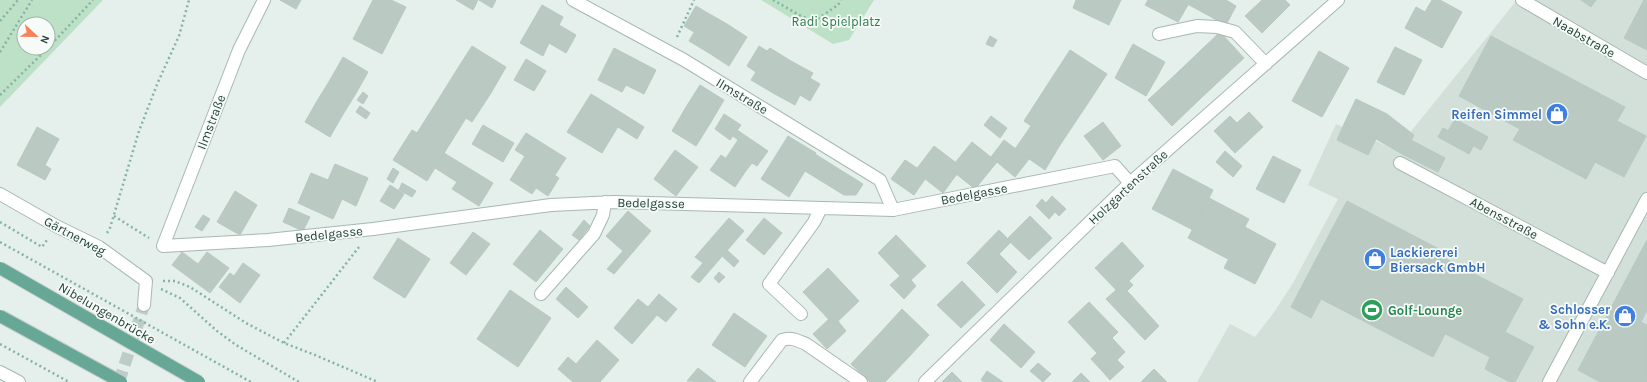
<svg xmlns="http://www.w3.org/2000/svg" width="1647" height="382" viewBox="0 0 1647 382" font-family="Karla,sans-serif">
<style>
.built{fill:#d3dfd9}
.green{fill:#bde1c7;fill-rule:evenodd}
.building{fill:#bacac3;stroke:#b7c9c2}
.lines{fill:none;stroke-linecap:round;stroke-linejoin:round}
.minor-tunnel{stroke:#beccc8;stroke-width:12;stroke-dasharray:12 6;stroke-linecap:butt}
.minor-casing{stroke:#a7b8b2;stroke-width:14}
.path{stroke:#84b4a5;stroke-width:2.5;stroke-dasharray:2 3;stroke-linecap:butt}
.minor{stroke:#fff;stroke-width:12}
.major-bridge-casing{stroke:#c1cac8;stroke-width:14;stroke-linecap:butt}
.path-bridge{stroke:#84b4a5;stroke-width:2.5;stroke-dasharray:2 3;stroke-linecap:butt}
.major-bridge{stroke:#67a796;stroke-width:12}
.labels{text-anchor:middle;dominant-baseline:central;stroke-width:3.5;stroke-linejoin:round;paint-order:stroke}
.park-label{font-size:13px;fill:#2a7c4a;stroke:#f6fbf8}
.street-label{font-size:13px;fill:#23423a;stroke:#f6fbf8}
.shop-label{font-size:13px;font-weight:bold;fill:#366cbe;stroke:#f6fbf8;text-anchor:end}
.leisure-label{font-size:13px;font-weight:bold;fill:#27864d;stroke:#f6fbf8;text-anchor:start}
</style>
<rect width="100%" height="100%" fill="#e5efeb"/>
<!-- built -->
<path class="built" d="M1517,0h130v382h-450l33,-58 25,13 20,-26 18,-28 45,-84 -30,-14 28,-61 60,26z"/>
<!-- green -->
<path class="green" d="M0,0h103l-103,107zM24,24h24v24h-24z
M761,0h113l-25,40 -16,4z"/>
<!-- building -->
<path class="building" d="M280,0h21l-5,9z
M373,0h18l15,7 -24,47 -29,-15z
M456,0h22l-5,10z
M479,0h17l-4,8z
M1076,0h45l-12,25 -36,-17z
M1148,0h31l9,5 -10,17 -33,-17z
M1180,0h46l10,6 -10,19z
M1262,0h23l5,5 -28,28 -17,-17z
M1432,0h8l22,12 -20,36 -37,-20 11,-21 9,5z
M1581,0h15l-5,7z
M1644,0h3v50l-23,-12z
M542,5l21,12 -4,8 17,10 -10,18 -17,-10 -6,13 -23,-13z
M696,6l10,6 -12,20 -10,-6z
M706,12l21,12 -18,29 -20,-12z
M727,24l20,13 -18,29 -20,-13z
M1220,32l24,26 -44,41 -24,-25z
M990,36l7,4 -4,7 -7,-3z
M1491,36l134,71 -8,14 29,15 -22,41 -29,-15 -9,17 -73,-39 7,-11 -61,-33z
M1133,44l32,18 -8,15 -32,-18z
M472,46l34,21 -15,26 -35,-22z
M759,46l8,5 3,-3 21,13 -18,32 -22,-13 5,-8 -9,-6z
M1395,47l27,13 -18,35 -27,-13z
M614,48l42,22 -12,24 -18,-9 -4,7 -24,-12z
M1070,50l37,24 -15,23 -37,-24z
M1319,51l30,17 -27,49 -30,-16z
M343,57l25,15 -13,23 -25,-15z
M526,59l20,12 -12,20 -20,-11z
M1125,59l18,10 -11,19 -17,-10z
M791,61l22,12 -3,5 10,6 -10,17 -10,-6 -5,10 -22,-12z
M1143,69l14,8 -11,19 -14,-8z
M456,71l35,22 -19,29 -34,-22z
M1055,73l37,24 -32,48 -36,-24z
M1176,74l24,25 -28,27 -24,-26z
M330,80l25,15 -13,21 -25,-15z
M700,85l24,15 -13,22 -25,-15z
M363,92l5,4 -5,8 -6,-4z
M591,94l34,21 -23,38 -35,-21z
M1356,99l31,15 -11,25 -32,-15z
M438,100l28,18 -20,32 -29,-17z
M317,101l25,15 -12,21 -25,-15z
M360,106l10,7 -4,6 -10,-7z
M686,107l25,15 -15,24 -24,-15z
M1249,112l14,15 -28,26 -21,-22 16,-15 7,7z
M724,114l17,11 -11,15 -15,-11z
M1387,114l27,21 -10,20 -28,-16z
M625,115l19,12 -7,12 -19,-12z
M991,116l16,12 -7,10 -16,-13z
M1455,119l33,18 -7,13 -33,-19z
M1103,122l18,24 -18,14 -19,-24z
M1344,124l32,15 -8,16 -31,-15z
M483,125l31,18 -11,19 -31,-18z
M1031,126l29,19 -15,25 -30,-21z
M37,127l22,12 -14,26 6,4 -6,11 -28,-15z
M1443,128l31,17 -5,9 -31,-17z
M412,130l34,20 -19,31 -34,-21z
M737,130l31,21 -11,15 -5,-3 -7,9 -19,-14 12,-18 -5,-4z
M526,133l40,25 -11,17 -40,-25z
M788,136l28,17 -27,44 -28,-18z
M1004,140l25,19 -14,18 -24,-20z
M1411,140l34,18 -7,14 -34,-17z
M972,142l25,20 -22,27 -25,-20z
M934,146l21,16 -5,7 7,5 -14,19 -28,-22z
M675,150l23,17 -22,29 -22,-17z
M1225,151l17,15 -9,11 -17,-15z
M444,153l49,30 -14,23 -27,-17 5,-7 -22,-14z
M815,154l48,30 -7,11h-12l-39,-24z
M721,155l24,17 -10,15 -25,-17z
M525,156l34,22 -11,18 -12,-8 -4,6 -22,-14z
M1273,156l28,14 -17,33 -28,-14z
M905,160l12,8 -2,3 10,8 -11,16 -23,-16z
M335,164l33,14 -12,28 -14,-7 -14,-19z
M393,168l6,4 -6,11 -6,-4z
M1173,169l40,21 -20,40 -41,-21z
M311,173l17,7 14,19 -9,20 -35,-16z
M402,183l14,8 -4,6 -13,-7z
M390,185l14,9 -10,15 -14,-8z
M235,191l22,14 -17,30 -23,-13z
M1052,196l14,13 -7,7 -13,-13z
M1209,198l40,21 -21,40 -40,-21z
M1042,199l13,13 -6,7 -13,-13z
M1347,201l92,48 -34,64 -92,-48z
M289,208l21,9 -7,14 -20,-9z
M628,211l23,20 -37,43 -7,-5 16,-18 -17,-15z
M203,215l7,4 -8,12 -7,-4z
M1030,216l22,22 -23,22 -22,-21z
M729,218l15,13 -45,52 -8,-6 12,-14 -8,-6z
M764,218l18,15 -18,22 -18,-15z
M584,220l6,6 -11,14 -7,-5z
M1245,227l31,17 -21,40 -31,-16z
M540,230l23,19 -27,33 -23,-18z
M999,230l12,12 -12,12 18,18 -20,21 -30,-30z
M473,232l17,12 -24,31 -16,-12z
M896,235l30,31 -15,14 5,6 -12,13 -14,-14 10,-9 -22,-23z
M398,238l32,21 -25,39 -32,-20z
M1647,240v70l-6,12 6,3v57h-47l-22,-12z
M1122,242l22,24 -15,15 4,4 -6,6 3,3 -5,5 -30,-31z
M727,250l12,11 -5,6 -12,-11z
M182,252l16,12 9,-12 22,16 -19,25 -38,-28z
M1436,254l87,45 -18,33 29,15 -19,35h-5l-25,-13 5,-12 -85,-44z
M243,263l17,12 -20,28 -21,-16 11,-14 4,3z
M1313,265l132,69 -12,23 -112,-58 -10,19 -20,-11z
M828,268l31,33 -25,24 -31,-33z
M719,272l6,5 -6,6 -5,-5z
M962,281l23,24 -24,23 -24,-23z
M566,287l22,20 -10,11 -22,-19z
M510,290l41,28 -33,49 -41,-28z
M1116,290l9,9 5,-5 29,32 -14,14 -39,-41z
M659,294l18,15 -11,13 -9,-7 -25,29 -18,-16 24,-29 10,8z
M1089,302l29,30 -21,21 -29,-31z
M902,309l27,26 -22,24 -27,-26z
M734,313l33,23 -11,15 -33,-22z
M829,319l5,6 4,-4 8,10 -19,18 -14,-15z
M1004,324l31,28 -14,16 -31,-28z
M723,329l33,22 -11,16 -33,-22z
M880,333l27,26 -22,23h-15l-19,-18z
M1112,338l13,14 -12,12 -13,-14z
M597,340l22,20 -19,22h-27l-15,-13 10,-12 8,7z
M1100,350l13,14 -10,8 -12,-13z
M1117,360l7,7 -14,13 -7,-8z
M1038,363l13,11 -8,8 -13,-11z
M698,368l18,14 -29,-1z
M1154,369l13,13h-26z
M987,371l16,11h-19l-3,-2z
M952,372l10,10h-20z
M1081,373l9,9h-18z"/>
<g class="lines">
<!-- minor-tunnel -->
<path class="minor-tunnel" d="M119,382l25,-77"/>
<!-- minor casing -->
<g class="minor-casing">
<path id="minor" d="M264,0l-25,50 -76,196 105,-6 105,-11 178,-24 63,-3 279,8 222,-44 15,17
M573,0l111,60 196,120 13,30
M1522,0l125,73
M1159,34l38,-8 20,1 18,5 31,32
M1400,163l208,110
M0,194l56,32 43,21 47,34 -2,24
M541,294l53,-60 9,-19 2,-13
M801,314l-32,-30 45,-62 7,-14
M0,372l19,10
M750,382l32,-42c9,-3 15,0 24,4l55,38
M925,382l205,-199 208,-183
M1549,382l98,-183"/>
</g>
<!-- path -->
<path class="path" d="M773,0l30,17 13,3 22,-15 3,-5
M0,21l18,-21
M677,37l17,-37
M48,48l45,-48
M0,52l32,-52
M0,95l48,-47
M114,216l35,22
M0,222l42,25 5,-7
M107,233l3,-5 29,-97 19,-49 21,-46 10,-36
M163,281h12l15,6 56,36 38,20 31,12 63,27
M161,289l19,9 37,33 19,14 63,37
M284,343l75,-96
M0,344l69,38"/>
<!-- minor -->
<use href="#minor" class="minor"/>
<!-- major-bridge casing -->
<g class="major-bridge-casing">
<path id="major-bridge" d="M0,268l199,114
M0,316l121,66"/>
</g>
<!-- path-bridge -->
<path class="path-bridge" d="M0,242l251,140"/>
<!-- major-bridge -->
<use href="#major-bridge" class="major-bridge"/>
</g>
<!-- icons -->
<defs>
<g id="shop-disc" transform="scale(1.15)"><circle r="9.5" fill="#3f7fe0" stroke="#f6fbf8"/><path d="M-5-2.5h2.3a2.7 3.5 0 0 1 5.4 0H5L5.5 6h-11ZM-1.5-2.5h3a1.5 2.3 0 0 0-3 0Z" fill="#fff"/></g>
<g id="stadium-disc" transform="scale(1.15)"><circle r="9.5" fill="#2e9e5b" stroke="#f6fbf8"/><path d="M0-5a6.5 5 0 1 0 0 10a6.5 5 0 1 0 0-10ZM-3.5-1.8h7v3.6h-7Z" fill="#fff"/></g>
</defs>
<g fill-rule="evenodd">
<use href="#shop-disc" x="1557" y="114"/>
<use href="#shop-disc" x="1375" y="259"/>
<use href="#stadium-disc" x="1372" y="310"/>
<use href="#shop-disc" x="1625" y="316"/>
</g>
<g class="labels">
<!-- park labels -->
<g class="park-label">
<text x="836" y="21">Radi Spielplatz</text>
</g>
<!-- street labels -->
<g class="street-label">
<text transform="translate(1584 37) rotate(30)">Naabstraße</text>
<text transform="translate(742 96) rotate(31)">Ilmstraße</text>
<text transform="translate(211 122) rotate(-69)">Ilmstraße</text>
<text transform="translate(1128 187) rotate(-43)">Holzgartenstraße</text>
<text transform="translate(974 194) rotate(-11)">Bedelgasse</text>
<text transform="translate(651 203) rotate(1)">Bedelgasse</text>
<text transform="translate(1504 218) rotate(28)">Abensstraße</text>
<text transform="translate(329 234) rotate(-6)">Bedelgasse</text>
<text transform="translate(75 236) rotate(28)">Gärtnerweg</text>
<text transform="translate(107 313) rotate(30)">Nibelungenbrücke</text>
</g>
<!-- shop labels -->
<g class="shop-label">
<text x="1542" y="114">Reifen Simmel</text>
<text x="1390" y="252" text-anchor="start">Lackiererei<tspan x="1390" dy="15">Biersack GmbH</tspan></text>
<text x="1610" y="309">Schlosser<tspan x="1610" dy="15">&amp; Sohn e.K.</tspan></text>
</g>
<!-- leisure labels -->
<g class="leisure-label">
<text x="1388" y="310">Golf-Lounge</text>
</g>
</g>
<!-- north arrow -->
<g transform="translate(36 36) rotate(112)"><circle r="19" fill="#f6fbf8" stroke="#a2b1ac"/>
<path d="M0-3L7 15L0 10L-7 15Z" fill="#f98059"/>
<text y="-6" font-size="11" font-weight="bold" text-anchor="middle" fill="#23423a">N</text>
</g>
</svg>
